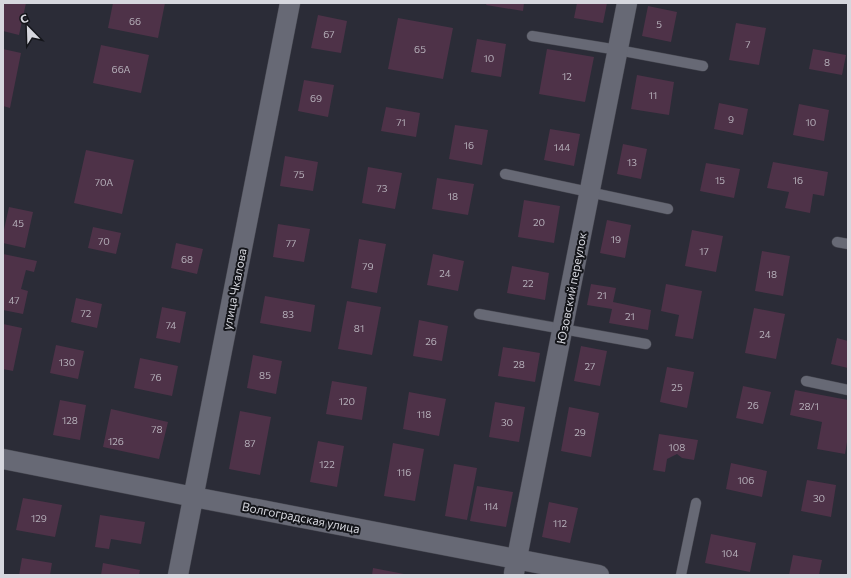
<svg xmlns="http://www.w3.org/2000/svg" width="851" height="578" viewBox="0 0 851 578" font-family="Commissioner,sans-serif">
<style>
.building{fill:#4e3248}
.lines{fill:none;stroke-linecap:round;stroke-linejoin:round}
.service-casing{stroke:#464750;stroke-width:11}
.minor-casing{stroke:#464750;stroke-width:21}
.service{stroke:#676975;stroke-width:10}
.minor{stroke:#676975;stroke-width:20}
.labels{text-anchor:middle;dominant-baseline:central;stroke-width:4;stroke-linejoin:round;paint-order:stroke}
.number-label{font-size:10px;fill:#b4aeb8}
.street-label{font-size:12px;fill:#d6d7de;stroke:#14151a}
</style>
<rect width="100%" height="100%" fill="#2b2c37"/>
<!-- building -->
<path class="building" d="M3,3h23l-7,32 -16,-4z
M113,3h52l-7,35 -50,-10z
M487,3h37l-1,8 -37,-6z
M577,3h30l-4,20 -29,-5z
M648,6l29,6 -6,30 -29,-6z
M318,15l29,6 -6,32 -30,-5z
M398,18l55,10 -10,51 -55,-10z
M736,23l30,5 -7,37 -30,-5z
M477,39l29,5 -5,33 -30,-5z
M101,45l48,10 -8,38 -48,-10z
M3,49l18,4 -11,55 -7,-2z
M547,49l47,8 -9,45 -46,-8z
M813,49l33,6 -4,20 -33,-6z
M637,75l37,7 -5,33 -38,-6z
M304,80l30,5 -6,32 -30,-6z
M719,103l29,6 -5,26 -29,-6z
M799,104l30,6 -5,31 -31,-6z
M386,107l34,6 -4,24 -35,-6z
M455,125l33,5 -6,35 -33,-6z
M550,129l30,5 -6,32 -30,-6z
M623,144l24,5 -6,30 -24,-5z
M86,150l48,10 -12,54 -48,-11z
M285,156l33,6 -5,29 -33,-5z
M773,162l55,10 -4,24 -11,-2 -3,19 -25,-5 4,-16 -22,-4z
M706,163l34,6 -6,29 -34,-7z
M368,167l34,6 -7,36 -33,-6z
M437,178l37,6 -6,31 -36,-6z
M524,200l36,6 -6,37 -36,-6z
M9,207l24,5 -8,36 -22,-5v-9z
M607,220l24,5 -6,33 -25,-5z
M278,224l32,5 -6,33 -31,-5z
M93,227l28,6 -5,21 -28,-6z
M692,230l31,6 -7,36 -31,-6z
M359,239l27,5 -9,49 -26,-5z
M176,243l27,6 -6,25 -26,-6z
M762,251l28,5 -7,40 -28,-5z
M3,254l34,7 -3,11 -8,-2 -5,19 7,2 -5,23 -20,-4z
M433,254l31,7 -6,30 -31,-6z
M512,266l37,7 -4,27 -38,-7z
M591,284l25,4 -3,14 38,8 -3,20 -39,-7 3,-14 -25,-4z
M666,284l36,7 -9,48 -18,-3 4,-21 -18,-4z
M265,296l50,9 -4,27 -51,-9z
M76,298l26,6 -5,24 -26,-6z
M347,301l34,6 -9,48 -34,-6z
M162,307l24,5 -6,31 -24,-5z
M754,308l31,6 -9,45 -31,-6z
M419,320l29,6 -6,35 -29,-5z
M3,324l19,4 -9,43 -10,-2z
M837,338l11,3v27l-17,-4z
M56,345l28,6 -6,28 -28,-6z
M581,346l26,5 -7,35 -26,-5z
M503,347l37,6 -5,29 -37,-6z
M253,355l29,6 -6,33 -29,-6z
M140,358l38,8 -6,30 -38,-8z
M667,367l27,5 -7,36 -27,-6z
M332,381l35,6 -5,33 -36,-6z
M743,386l28,6 -8,32 -27,-6z
M795,390l53,10v36l-3,18 -28,-5 5,-27 -32,-7z
M409,392l37,7 -7,37 -36,-7z
M60,400l26,5 -6,35 -27,-5z
M495,402l30,5 -6,35 -30,-5z
M569,407l30,6 -8,44 -30,-6z
M111,409l57,13 -9,37 -56,-12z
M240,411l31,6 -11,58 -31,-6z
M659,434l39,6 -4,20 -12,-2 -5,-4 -10,5 -2,13 -12,-2z
M318,441l26,5 -7,41 -27,-5z
M393,443l31,6 -9,52 -31,-5z
M731,463l36,8 -5,26 -36,-8z
M454,464l23,4 -10,52 -22,-4z
M807,480l29,5 -5,32 -30,-6z
M477,486l36,6 -7,35 -36,-6z
M23,498l39,7 -7,32 -39,-7z
M549,502l29,6 -8,35 -28,-6z
M100,515l45,7 -4,22 -30,-5 -2,10 -14,-2z
M711,534l45,9 -6,29 -45,-9z
M793,555l29,5 -3,15h-30z
M22,558l30,5 -2,12h-31z
M103,563l37,7 -1,5h-38z
M373,568l31,6v1h-32z"/>
<g class="lines">
<!-- service casing -->
<g class="service-casing">
<path id="service" d="M532,36l86,14 85,16
M505,174l163,35
M837,242l11,2
M479,314l167,30
M806,381l42,9
M681,575l15,-72"/>
</g>
<!-- minor casing -->
<g class="minor-casing">
<path id="minor" d="M3,459l191,38 405,78
M514,573l113,-570
M178,575l112,-572"/>
</g>
<!-- service -->
<use href="#service" class="service"/>
<!-- minor -->
<use href="#minor" class="minor"/>
</g>
<g class="labels">
<!-- number labels -->
<g class="number-label">
<text x="135" y="21">66</text>
<text x="659" y="24">5</text>
<text x="329" y="34">67</text>
<text x="748" y="44">7</text>
<text x="420" y="49">65</text>
<text x="489" y="58">10</text>
<text x="827" y="62">8</text>
<text x="121" y="69">66А</text>
<text x="567" y="76">12</text>
<text x="653" y="95">11</text>
<text x="316" y="98">69</text>
<text x="731" y="119">9</text>
<text x="401" y="122">71</text>
<text x="811" y="122">10</text>
<text x="469" y="145">16</text>
<text x="562" y="147">144</text>
<text x="632" y="162">13</text>
<text x="299" y="174">75</text>
<text x="720" y="180">15</text>
<text x="798" y="180">16</text>
<text x="104" y="182">70А</text>
<text x="382" y="188">73</text>
<text x="453" y="196">18</text>
<text x="539" y="222">20</text>
<text x="18" y="223">45</text>
<text x="616" y="239">19</text>
<text x="104" y="241">70</text>
<text x="291" y="243">77</text>
<text x="704" y="251">17</text>
<text x="187" y="259">68</text>
<text x="368" y="266">79</text>
<text x="445" y="273">24</text>
<text x="772" y="274">18</text>
<text x="528" y="283">22</text>
<text x="602" y="295">21</text>
<text x="14" y="300">47</text>
<text x="86" y="313">72</text>
<text x="288" y="314">83</text>
<text x="630" y="316">21</text>
<text x="171" y="325">74</text>
<text x="359" y="328">81</text>
<text x="765" y="334">24</text>
<text x="431" y="341">26</text>
<text x="67" y="362">130</text>
<text x="519" y="364">28</text>
<text x="590" y="366">27</text>
<text x="265" y="375">85</text>
<text x="156" y="377">76</text>
<text x="677" y="387">25</text>
<text x="347" y="401">120</text>
<text x="753" y="405">26</text>
<text x="809" y="406">28/1</text>
<text x="424" y="414">118</text>
<text x="70" y="420">128</text>
<text x="507" y="422">30</text>
<text x="157" y="429">78</text>
<text x="580" y="432">29</text>
<text x="116" y="441">126</text>
<text x="250" y="443">87</text>
<text x="677" y="447">108</text>
<text x="327" y="464">122</text>
<text x="404" y="472">116</text>
<text x="746" y="480">106</text>
<text x="819" y="498">30</text>
<text x="491" y="506">114</text>
<text x="39" y="518">129</text>
<text x="560" y="523">112</text>
<text x="730" y="553">104</text>
</g>
<!-- street labels -->
<g class="street-label">
<text transform="translate(571 288) rotate(-79)">Юзовский переулок</text>
<text transform="translate(234 289) rotate(-79)">улица Чкалова</text>
<text transform="translate(301 517) rotate(11)">Волгоградская улица</text>
</g>
</g>
<!-- border -->
<rect width="851" height="578" fill="none" stroke="#d6d7de" stroke-width="8"/>
<!-- north arrow -->
<g transform="translate(28 28) rotate(337)" stroke="#14151a" stroke-width="3" paint-order="stroke">
<path d="M0-3L7 15L0 10L-7 15Z" fill="#d6d7de"/>
<text y="-6" font-size="11" font-weight="bold" text-anchor="middle" fill="#d6d7de">С</text>
</g>
</svg>
